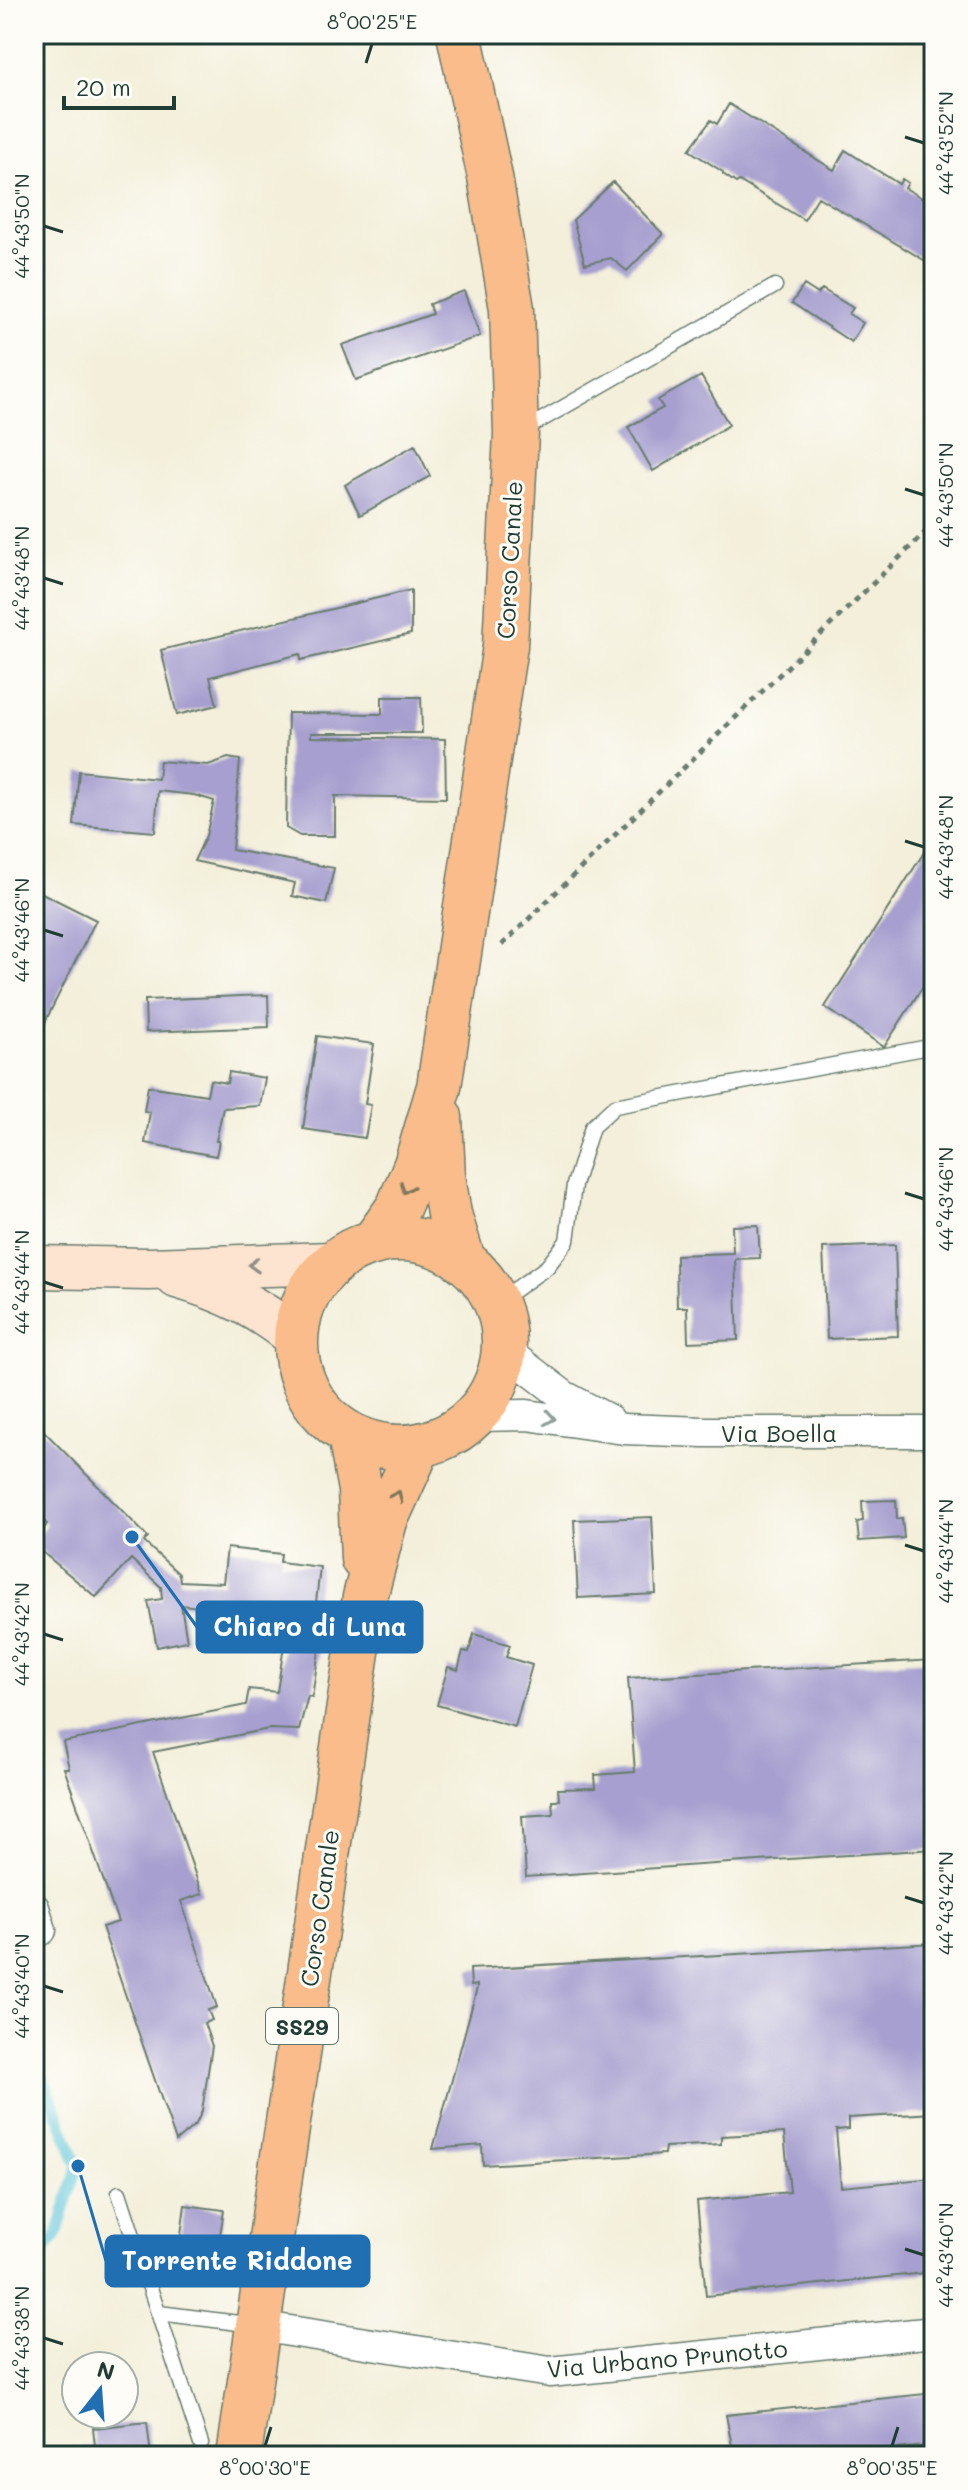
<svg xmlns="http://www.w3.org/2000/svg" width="968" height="2490" viewBox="0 0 968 2490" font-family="Mali,sans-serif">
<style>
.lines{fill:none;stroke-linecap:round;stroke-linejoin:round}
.stream{stroke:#5fc6db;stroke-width:11}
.building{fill:#a69fcf}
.lane-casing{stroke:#697b6e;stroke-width:17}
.street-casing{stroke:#697b6e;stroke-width:33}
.secondary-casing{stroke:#697b6e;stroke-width:45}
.primary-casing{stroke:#697b6e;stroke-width:47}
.path{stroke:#697b6e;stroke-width:5;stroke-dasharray:6 6;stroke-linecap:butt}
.lane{stroke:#fff;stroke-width:14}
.street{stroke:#fff;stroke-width:30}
.secondary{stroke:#fde4d0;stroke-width:42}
.primary{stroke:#f9bc8a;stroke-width:44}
.oneway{stroke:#81765b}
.oneway2{stroke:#8e9082}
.oneway3{stroke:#8f9e9a}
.ticks{fill:none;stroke:#1f3d34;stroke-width:3}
.labels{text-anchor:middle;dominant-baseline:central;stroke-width:6;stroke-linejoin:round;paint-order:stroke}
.shield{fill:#fdfcf7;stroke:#62766e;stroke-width:2}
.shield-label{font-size:22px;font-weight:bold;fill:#1f3d34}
.street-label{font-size:24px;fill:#1f3d34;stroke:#fdfcf7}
.leader{fill:none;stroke:#1f6fb2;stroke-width:3}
.callout-dot{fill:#1f6fb2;stroke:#fdfcf7;stroke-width:3}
.callout{fill:#1f6fb2;stroke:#1f6fb2;stroke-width:3}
.callout-label{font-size:26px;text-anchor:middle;font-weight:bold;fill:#fff}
.neatline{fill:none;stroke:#1f3d34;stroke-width:3}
.ticks-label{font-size:20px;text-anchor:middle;fill:#1f3d34}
</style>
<rect width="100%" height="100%" fill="#fdfcf7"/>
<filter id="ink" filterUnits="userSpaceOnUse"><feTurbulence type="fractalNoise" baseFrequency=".0125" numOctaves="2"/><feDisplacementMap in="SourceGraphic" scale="16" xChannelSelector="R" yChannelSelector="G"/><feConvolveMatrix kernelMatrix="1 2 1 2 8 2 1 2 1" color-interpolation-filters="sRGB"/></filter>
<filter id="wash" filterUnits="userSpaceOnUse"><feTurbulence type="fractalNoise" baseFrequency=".006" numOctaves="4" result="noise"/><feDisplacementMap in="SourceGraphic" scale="32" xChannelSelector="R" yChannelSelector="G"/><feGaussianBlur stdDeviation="1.8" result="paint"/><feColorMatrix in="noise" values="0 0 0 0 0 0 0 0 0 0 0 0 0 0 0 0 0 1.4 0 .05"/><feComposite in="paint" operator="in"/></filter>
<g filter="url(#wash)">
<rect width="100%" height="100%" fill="#f3efda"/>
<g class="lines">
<!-- stream -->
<path class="stream" d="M34,2069l10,10 34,87 -21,69 -23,29"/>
</g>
<g id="blocks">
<!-- building -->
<path class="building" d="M729,104l105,66 11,-20 54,34 3,-5 6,4 -3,5 29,17v61l-116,-69 -14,23 -65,-39 -3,2 -13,-9v-2l-34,-22 22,-30 6,4z
M613,182l50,52 -36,37 -16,-13 -26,6 -12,-44z
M804,285l14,9 4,-5 31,19 -4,6 14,9 -12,19 -59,-39z
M464,291l16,45 -124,44 -14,-35 90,-31 -3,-10z
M701,376l28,49 -76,46 -25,-44 35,-19 -5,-8z
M415,445l15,31 -70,39 -15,-30z
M411,590v44l-110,26 -1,-6 -90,23 7,28 -40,10 -16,-65z
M382,697h39l1,36h-111v4l134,2 1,59 -111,-2v40h-35l-14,-8 2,-115 94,1z
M228,758l12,2 -8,90 102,18 -8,35 -34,-7 3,-13 -101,-22 12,-25 8,-35 -3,-1 -17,-5 -36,-4 -3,41 -81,-7 5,-54 79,8 2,-18 48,4z
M934,837v132l-50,78 -59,-40z
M34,889l62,31 -62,124z
M268,995l1,32 -123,5 -1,-32z
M317,1036l57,8 -9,60 6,1 -6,33 -62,-9z
M229,1072l36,6 -5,28 -37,2 -7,33h3l-3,15 -71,-13 5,-31 -6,-1 4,-25 59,9 3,-15 17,3z
M758,1225l2,33 -25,1 3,81 -50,2 -1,-35h-10l-1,-52 57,-2 -1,-27z
M895,1245l3,91 -71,3 -4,-91z
M34,1421l114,116 -4,5 35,32 1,7 43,2 4,-35 54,6 -1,8 40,5 -7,62 9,1 -10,67 -4,-1 -9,34 -30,-1 -116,23 49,142 -21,7 36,106 -9,3 4,10 -8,3 8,23 -10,65 -6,13 -20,17 -74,-214 16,-5 -54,-154h5l-6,-26 183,-37 3,-16 28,3 10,-66 -35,-4 1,-10 -72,-7 6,36 -30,6 -9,-46 14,-2 -1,-12 -30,-28 -35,38 -62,-52 13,-21 -13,-12z
M896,1500l1,19 5,-1 2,20 -45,3 -2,-19 6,-1 -1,-20z
M652,1517l4,77 -78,4 -4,-78z
M474,1634l36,11 -4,12 26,8 -17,62 -78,-22 11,-38 10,3 5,-19 6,1z
M934,1660v189l-408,28 -4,-61 31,-2 -1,-14h7l-1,-11 38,-1 -1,-13 40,-3 -7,-94z
M934,1943v170l-86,5v11l-12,1 5,57 93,-9v94l-228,24 -9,-95 93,-9 -6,-59 -63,3v8l-56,3 -1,7 -181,11 -1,-20 -49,4 44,-161v-3l-6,1 -1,-17z
M185,2205l39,5 -6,38 -38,-6z
M934,2393v52l-106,11h-94l-8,-41z
M147,2422l4,34h-117v-20h5l-1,13 57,-3 -2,-18z"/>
</g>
</g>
<g filter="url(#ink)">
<use href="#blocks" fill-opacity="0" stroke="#697b6e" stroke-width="2"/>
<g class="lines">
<!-- lane casing -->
<g class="lane-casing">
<path id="lane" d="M522,431l253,-145
M496,1303l51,-36 20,-26 7,-56 18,-58 23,-21 314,-59
M119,2193l82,251
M159,2313l95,12"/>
</g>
<!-- street casing -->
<g class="street-casing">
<path id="street" d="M504,1350l60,46 45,24
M476,1416l51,-1 97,14 79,3h231
M34,1908l7,22
M258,2326l292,46 384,-40"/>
</g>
<!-- secondary casing -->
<g class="secondary-casing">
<path id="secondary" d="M34,1267l115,2 183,-6
M177,1277c49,14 78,29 118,60"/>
</g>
<!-- primary casing -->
<g class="primary-casing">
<path id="primary" d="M440,1117l3,59 6,38 14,46
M296 1343a104 104 0 1 1 208 0a104 104 0 1 1-208 0Z
M373,1243l25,-35 18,-43 23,-78 66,-441 11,-212 -4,-125 -22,-132 -31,-143
M350,1435l10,55 3,69
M239,2456l126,-859 20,-76 34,-75"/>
</g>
<!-- path -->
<path class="path" d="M502,945l432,-421"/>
<!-- lane -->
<use href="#lane" class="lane"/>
<!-- street -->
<use href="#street" class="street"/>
<!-- secondary -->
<use href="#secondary" class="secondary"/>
<!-- primary -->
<use href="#primary" class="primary"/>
</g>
<!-- one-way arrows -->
<defs><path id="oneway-chevron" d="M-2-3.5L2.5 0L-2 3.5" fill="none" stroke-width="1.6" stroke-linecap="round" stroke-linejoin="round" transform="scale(2)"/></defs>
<g class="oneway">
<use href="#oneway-chevron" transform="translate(406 1188) rotate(112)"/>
<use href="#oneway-chevron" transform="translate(397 1496) rotate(-65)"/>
</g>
<use class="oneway2" href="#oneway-chevron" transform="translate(254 1265) rotate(178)"/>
<use class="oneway3" href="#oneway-chevron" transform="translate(550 1418) rotate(9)"/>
</g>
<!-- ticks -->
<path class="ticks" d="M366,63l6,-19M905,137l19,6M44,226l19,6M905,489l19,6M44,578l19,6M905,841l19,6M44,930l19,6M905,1193l19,6M44,1282l19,6M905,1545l19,6M44,1634l19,6M905,1897l19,6M44,1986l19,6M905,2249l19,6M44,2338l19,6M265,2446l6,-19M892,2446l6,-19"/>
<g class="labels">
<!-- shield labels -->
<rect class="shield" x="266" y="2008" width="72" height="36" rx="6"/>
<g class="shield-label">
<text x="302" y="2026">SS29</text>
</g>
<!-- street labels -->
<g class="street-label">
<text transform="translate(509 560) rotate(-87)">Corso Canale</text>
<text x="779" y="1432">Via Boella</text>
<text transform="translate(319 1908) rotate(-82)">Corso Canale</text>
<text transform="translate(667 2358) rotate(-5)">Via Urbano Prunotto</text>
</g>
</g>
<!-- callouts -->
<path class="leader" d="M132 1537L197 1627M78 2166L106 2261"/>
<g class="callout-dot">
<circle cx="132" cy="1537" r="8"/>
<circle cx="78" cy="2166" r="8"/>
</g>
<g class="callout">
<rect x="197" y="1602" width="225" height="50" rx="8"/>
<rect x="106" y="2236" width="263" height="50" rx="8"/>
</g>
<g class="callout-label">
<text x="310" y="1636">Chiaro di Luna</text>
<text x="237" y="2270">Torrente Riddone</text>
</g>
<!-- margin -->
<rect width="968" height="2490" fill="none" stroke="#fdfcf7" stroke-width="88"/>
<!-- north arrow -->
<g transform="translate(100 2390) rotate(17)"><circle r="38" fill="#fdfcf7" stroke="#a4b0a9" stroke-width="2"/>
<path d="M0-6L14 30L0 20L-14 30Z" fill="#1f6fb2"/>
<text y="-12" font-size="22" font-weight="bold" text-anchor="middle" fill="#1f3d34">N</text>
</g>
<!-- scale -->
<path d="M64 96v12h110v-12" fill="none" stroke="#1f3d34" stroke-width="4"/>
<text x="76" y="96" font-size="24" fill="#1f3d34" stroke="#fdfcf7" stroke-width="6" paint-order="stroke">20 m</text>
<rect x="44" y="44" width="880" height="2402" class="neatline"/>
<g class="ticks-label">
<text x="372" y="29">8°00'25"E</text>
<text transform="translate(946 143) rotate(-90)" y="7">44°43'52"N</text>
<text transform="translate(22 226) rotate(-90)" y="7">44°43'50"N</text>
<text transform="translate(946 495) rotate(-90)" y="7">44°43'50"N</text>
<text transform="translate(22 578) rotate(-90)" y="7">44°43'48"N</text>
<text transform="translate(946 847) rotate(-90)" y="7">44°43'48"N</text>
<text transform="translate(22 930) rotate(-90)" y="7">44°43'46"N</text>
<text transform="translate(946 1199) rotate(-90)" y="7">44°43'46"N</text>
<text transform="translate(22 1282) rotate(-90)" y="7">44°43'44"N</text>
<text transform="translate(946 1551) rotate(-90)" y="7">44°43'44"N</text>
<text transform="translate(22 1634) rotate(-90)" y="7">44°43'42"N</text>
<text transform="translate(946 1903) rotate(-90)" y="7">44°43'42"N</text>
<text transform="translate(22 1986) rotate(-90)" y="7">44°43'40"N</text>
<text transform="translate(946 2255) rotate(-90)" y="7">44°43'40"N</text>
<text transform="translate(22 2338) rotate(-90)" y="7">44°43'38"N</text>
<text x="265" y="2475">8°00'30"E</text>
<text x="892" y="2475">8°00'35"E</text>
</g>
</svg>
